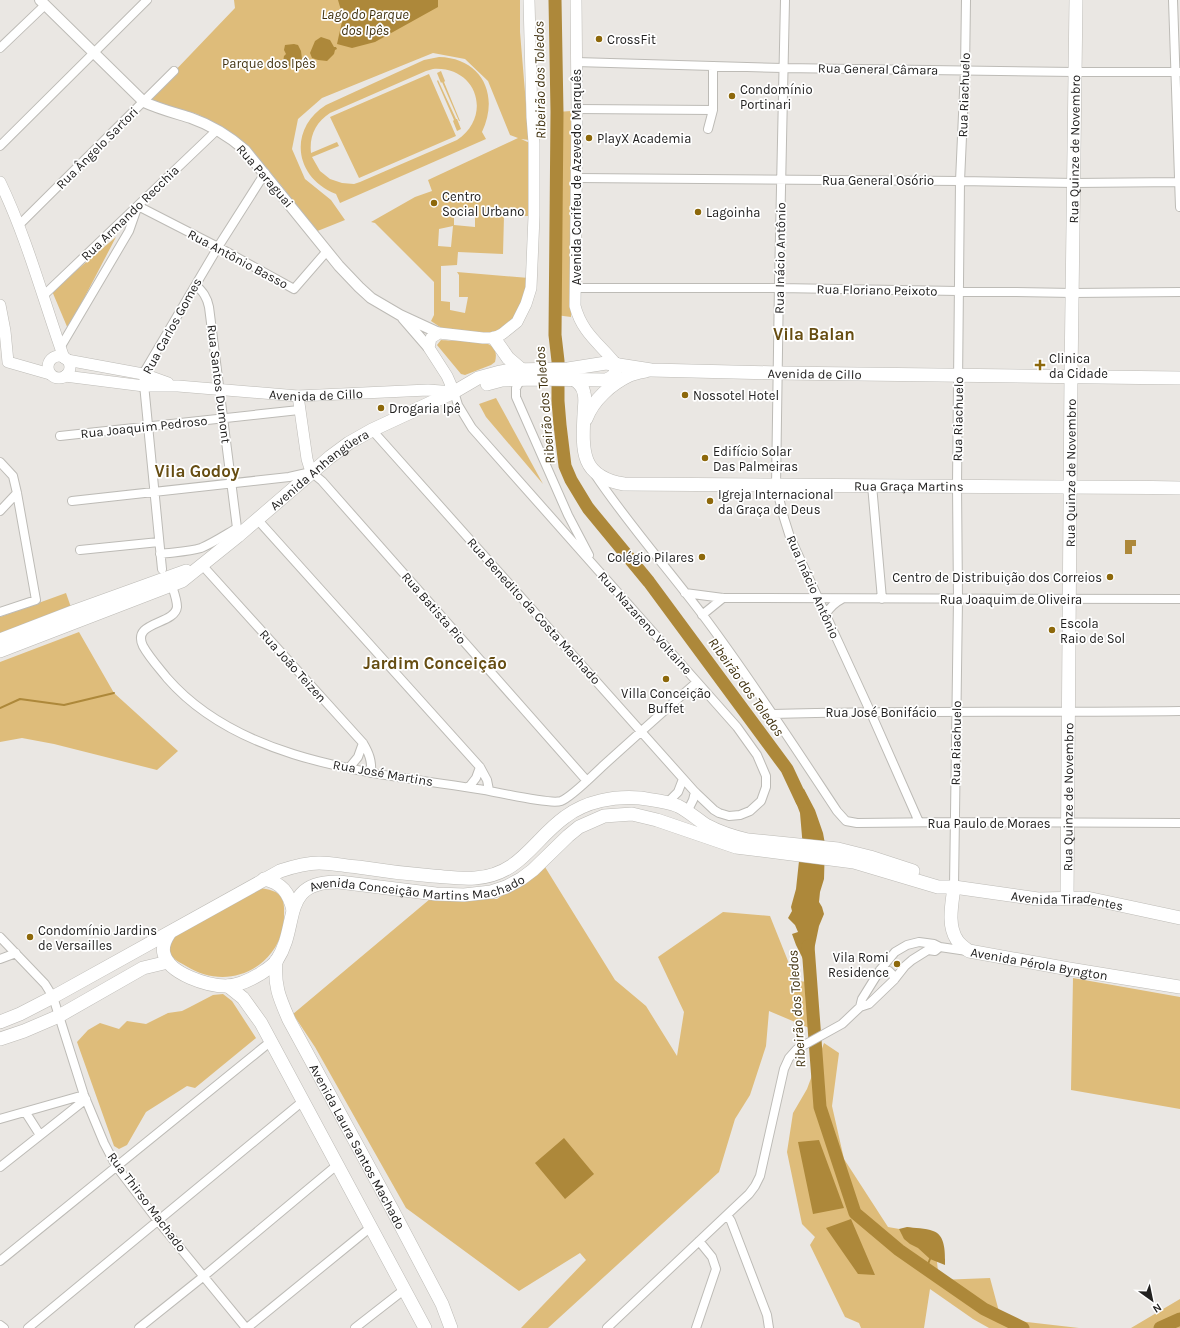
<svg xmlns="http://www.w3.org/2000/svg" width="1180" height="1328" viewBox="0 0 1180 1328" font-family="Karla,sans-serif">
<style>
.green{fill:#debc7a;fill-rule:evenodd}
.water{fill:#ad883a}
.lines{fill:none;stroke-linecap:round;stroke-linejoin:round}
.stream{stroke:#ad883a;stroke-width:2}
.river{stroke:#ad883a;stroke-width:13}
.minor-casing{stroke:#bdbbb6;stroke-width:10}
.tertiary-casing{stroke:#bdbbb6;stroke-width:12}
.secondary-casing{stroke:#bdbbb6;stroke-width:12}
.primary-casing{stroke:#bdbbb6;stroke-width:14}
.minor{stroke:#fff;stroke-width:8}
.tertiary{stroke:#fff;stroke-width:10}
.secondary{stroke:#fff;stroke-width:11}
.primary{stroke:#fff;stroke-width:13}
.poi-dot{fill:#8d680b;stroke:#fff;stroke-width:1.5}
.labels{text-anchor:middle;dominant-baseline:central;stroke-width:3.5;stroke-linejoin:round;paint-order:stroke}
.poi-label{font-size:13px;fill:#222120;stroke:#fff;text-anchor:start}
.park-label{font-size:13px;fill:#433311;stroke:#fff}
.street-label{font-size:13px;fill:#222120;stroke:#fff}
.water-label{font-size:14px;font-style:italic;fill:#40310e;stroke:#fff}
.district-label{font-size:17px;font-weight:bold;fill:#664d12;stroke:#fff}
</style>
<rect width="100%" height="100%" fill="#eae7e3"/>
<!-- green -->
<path class="green" d="M234,0h286v32l9,108 -8,-1 11,5 -1,72h-27l-1,38 -45,-2 -1,13 -16,1v35l9,1v8l15,3 3,-16h-9v-22l-2,-3 72,6v10l-14,33 -21,13 -51,-5 -12,-8 3,-6v-33l-59,-59 -4,-1 44,-25 17,-6 -4,-11 90,-42 -8,-3 -22,-54 -23,-22 -32,-6 -111,45 -24,21 -6,30 13,30 26,21 14,20 -30,12 -31,-43 -24,-29 -51,-40 -12,-6 -50,-14 88,-92zM454,216h21v11l-21,-2zM453,226l-2,21 -13,-1 1,-17z
M439,57c42,1 61,37 43,75l4,7 -146,64 -4,-9c-42,-16 -48,-65 -10,-89l98,-45zM433,69c44,-3 60,47 24,71l-97,42 -6,2 -12,-1 -12,-4 -10,-8 -8,-14 27,-11 -2,-4 -26,11c-2,-17 5,-31 19,-40l96,-42z
M441,71l4,10 -1,1 16,39h-1l-17,-39 -1,1 -4,-10z
M429,74l27,62 -97,42 -29,-61z
M438,80l18,39h1l4,10 -4,2 -4,-10 1,-1 -17,-39z
M571,111v206l-15,-2 1,-203z
M116,237l-48,92 -16,-38z
M441,340c10,1 39,0 47,4 8,3 9,10 7,18l-4,3 -26,10 -4,-1 -24,-29z
M496,398l47,86 -57,-67 -7,-13z
M66,593l7,20 -73,26v-22z
M79,632l35,61 64,58 -21,19 -103,-26 -32,-6 -22,4v-80z
M545,867l70,113 31,26 31,50 7,-44 -26,-55 65,-45 47,4 26,65 15,1 3,48 -45,-19 -3,35 -16,49 -15,24 -16,53 -171,156h-27l65,-68 -6,-7 -61,38 -113,-83 -91,-161 -22,-33 137,-115h67z
M259,888c16,2 26,5 25,23 0,6 0,13 -1,18 -12,44 -59,61 -97,37 -5,-3 -14,-7 -16,-13 -2,-7 3,-14 7,-19z
M1073,978l107,19v112l-109,-19z
M223,994l9,7 24,37 -61,50 -8,-2 -41,26 -19,33 -8,4 -5,-3 -37,-104 11,-12 12,-7 19,6 8,-8 19,3 22,-11 14,-2 8,-4 23,-12z
M824,1043l15,10 -7,53 12,53 44,68 46,8 5,45 51,-2 11,41 78,9h-90l-16,-9 -43,-30 -6,39h-63l-2,-5 -14,-6 -35,-72 5,-8 -13,-13 -15,-72 6,-39 14,-24z
M1180,1299v29h-49z"/>
<!-- water -->
<path class="water" d="M338,0h100v7l-63,35 -23,6 -15,-4 6,-27z
M550,0h5l2,97 -2,2 -3,-68 -2,-5z
M321,37l9,3 4,7h2l1,2 -2,1 -1,4 -7,7 -9,-1 -6,-2 -2,-5 5,-12z
M294,44l4,1 3,6 1,8 -7,8 -7,-1 -5,-4 1,-6 2,-2 -2,-4 1,-5z
M1125,540h11v6h-4v8h-7z
M794,785l10,4 11,21 8,23 2,11 -1,35 -4,13 -1,10 3,5 2,7 -5,12 -5,24 -1,14 -8,-1 -9,-18 -4,-11 6,-2 -3,-7 -7,-7 4,-7 -1,-4 5,-18 3,-28 4,-13 -3,-35 -8,-21z
M564,1138l30,36 -29,25 -30,-36z
M819,1140l25,68 -31,6 -15,-72z
M851,1219l24,56 -17,-1 -32,-46z
M907,1227c7,1 19,1 26,4 13,4 12,23 12,34l-15,-6 -12,-11 -8,-4 -6,-5 -5,-10z"/>
<g class="lines">
<!-- stream -->
<path class="stream" d="M0,708l20,-9 44,6 50,-12
M926,1269l4,-10"/>
<!-- river -->
<path class="river" d="M555,0l2,112 -2,223 3,26v40l2,24 5,41 6,14 17,28 61,74 138,187 15,32
M808,946l12,161 35,106 44,37 85,59 39,19
M1160,1328l20,-9"/>
<!-- minor casing -->
<g class="minor-casing">
<path id="minor" d="M785,0l-6,283 -3,203 8,32 6,19 80,174 49,111
M1173,0l7,207
M0,48l45,-43
M576,62l207,6 291,4h106
M577,109l136,1v-44
M708,129l5,-19
M0,146l147,-146
M577,178l383,3 114,2 106,-1
M138,206l80,41 76,42 33,-38
M19,225l155,-154
M196,285c7,7 11,12 13,22l29,229
M575,288h204l294,5 107,-1
M43,296l174,-166
M60,348l69,-117 8,-23
M521,379l-5,9v9l52,118 21,40
M372,430l323,362 19,18 5,3 10,3 11,-1 10,-4 11,-10 5,-14v-11l-9,-21 -20,-28 -265,-299 -14,-23 -4,-13
M60,436l239,-26
M0,462l13,14 4,17 19,107 -36,12
M596,476c33,49 73,94 109,142 47,63 89,128 132,193l9,10 11,2 97,-1 226,1
M872,485l10,114
M72,501l217,-24 22,-5 11,9 265,300
M0,511l17,-18
M257,519l223,248 7,13 2,10
M80,550l79,-8
M160,554c13,-2 28,-2 41,-6 12,-5 24,-13 36,-20
M202,565l161,178c6,10 9,18 8,30
M162,569l-19,-195 75,-127 47,-74
M172,586c2,6 5,14 5,21 -2,18 -46,14 -34,39 6,11 16,22 24,32 74,85 207,95 311,111 16,2 71,16 83,12 11,-4 34,-28 44,-37 31,-28 61,-55 92,-82
M685,593l38,5 457,1
M702,615l21,-17
M825,615c5,-8 9,-12 17,-16
M773,714c136,-4 271,-1 407,-3
M349,768l9,-11 5,-14
M469,787l7,-9 4,-11
M667,803l11,-11 5,-13
M687,812l6,-12 2,-8
M954,887l4,-288 -1,-114 3,-304 5,-111 1,-70
M0,937l45,47 8,13 31,98 20,48 12,23 42,55 88,107
M0,959l16,-6
M880,970l9,1 4,4 1,5
M860,1007l2,-8 18,-29 15,-18 12,-7 12,-3 15,2 6,3 27,4
M26,1113l14,22
M0,1119l84,-24
M0,1167l86,-68
M727,1215l4,6 36,94 2,13
M0,1261l270,-219
M0,1325l4,3
M28,1328l275,-227
M139,1328l65,-52 133,-111
M247,1328l124,-101
M355,1328l50,-39
M607,1328l142,-134 6,-8 5,-10 24,-107 5,-11 8,-9 45,-25 18,-17 9,-3 25,-24 11,-14 7,-6 16,-10 7,1 5,-4
M696,1328l20,-59 -4,-12 -13,-16"/>
</g>
<!-- tertiary casing -->
<g class="tertiary-casing">
<path id="tertiary" d="M40,0l104,102c15,7 31,11 47,16 20,7 38,18 54,32l94,116 20,21 12,11 29,17 39,18
M403,318l26,30"/>
</g>
<!-- secondary casing -->
<g class="secondary-casing">
<g id="secondary">
<path d="M576,0l1,109 -2,197c7,27 25,38 41,58"/>
<path d="M0,182c27,56 43,117 64,176"/>
<path d="M0,305l5,26 3,31 42,12"/>
<circle cx="59" cy="367" r="11"/>
<path d="M67,360l76,14 25,9"/>
<path id="s1" d="M65,376l79,10h34l120,10 130,-6 26,2 -7,-16 -18,-28 2,-10 8,-5 44,5h11l8,-4 15,-12 9,-18 5,-16 3,-72v-73l-2,-26 -3,-117"/>
<path d="M298,396l9,63 4,13"/>
</g>
</g>
<!-- primary casing -->
<g class="primary-casing">
<g id="primary">
<path d="M494,338l14,20 14,12"/>
<path id="s2" d="M573,379c5,3 10,7 11,14 2,7 0,15 0,21 -2,38 -3,63 40,70 186,2 371,1 556,4"/>
<path d="M487,384l15,-4 34,-1 70,1c9,-3 10,-7 10,-16"/>
<path d="M586,419c7,-19 25,-35 44,-44 5,-2 11,-3 16,-4"/>
<path d="M0,640l75,-29 111,-40"/>
<path id="s3" d="M0,651l182,-70 56,-45 92,-79 19,-14 23,-13 82,-38 24,-14 22,-6 10,-2 58,-1 38,-6 45,7 127,3 402,5"/>
<path d="M264,879c18,4 25,14 29,31"/>
<path id="s4" d="M954,887c-2,17 -7,38 3,53 3,5 8,8 12,11l100,18 111,18"/>
<path id="s5" d="M1067,898l4,-522 5,-376"/>
<path id="s6" d="M169,934c-4,6 -7,13 -5,20 5,20 44,32 62,32 12,0 24,-6 34,-12 6,-4 13,-8 17,-14 23,-35 2,-79 62,-78l97,12 28,1 27,-3 15,-5 15,-8 12,-9 35,-34 11,-9 25,-11 28,-2 25,6 79,27 118,15 84,25h16l84,12 49,-1 93,20"/>
<path id="s7" d="M276,961c-2,25 3,36 13,59l104,191 49,93 9,24"/>
<path d="M228,986l15,12 18,25 164,305"/>
<path d="M0,1022l20,-8 33,-17 227,-126c12,-4 26,-8 39,-8 13,0 26,3 39,4 25,4 50,7 75,9 14,1 28,3 42,2 45,-3 58,-38 90,-61 21,-16 49,-21 75,-19 12,2 27,3 38,8 10,5 19,13 28,19 13,7 28,12 42,15l90,9 32,8 43,14"/>
<path d="M0,1039l24,-8 35,-15 84,-48 25,-6"/>
</g>
</g>
<!-- minor -->
<use href="#minor" class="minor"/>
<!-- tertiary -->
<use href="#tertiary" class="tertiary"/>
<!-- secondary -->
<use href="#secondary" class="secondary"/>
<!-- primary -->
<use href="#primary" class="primary"/>
</g>
<!-- markers -->
<g class="poi-dot">
<circle cx="599" cy="39" r="4"/>
<circle cx="732" cy="96" r="4"/>
<circle cx="589" cy="138" r="4"/>
<circle cx="434" cy="203" r="4"/>
<circle cx="698" cy="212" r="4"/>
<path d="M1038 359h4v4h4v4h-4v4h-4v-4h-4v-4h4z"/>
<circle cx="685" cy="395" r="4"/>
<circle cx="381" cy="408" r="4"/>
<circle cx="705" cy="458" r="4"/>
<circle cx="710" cy="501" r="4"/>
<circle cx="702" cy="557" r="4"/>
<circle cx="1110" cy="577" r="4"/>
<circle cx="1052" cy="630" r="4"/>
<circle cx="666" cy="679" r="4"/>
<circle cx="30" cy="937" r="4"/>
<circle cx="897" cy="964" r="4"/>
</g>
<g class="labels">
<!-- poi labels -->
<g class="poi-label">
<text x="607" y="39">CrossFit</text>
<text x="740" y="89">Condomínio<tspan x="740" dy="15">Portinari</tspan></text>
<text x="597" y="138">PlayX Academia</text>
<text x="442" y="196">Centro<tspan x="442" dy="15">Social Urbano</tspan></text>
<text x="706" y="212">Lagoinha</text>
<text x="1049" y="358">Clinica<tspan x="1049" dy="15">da Cidade</tspan></text>
<text x="693" y="395">Nossotel Hotel</text>
<text x="389" y="408">Drogaria Ipê</text>
<text x="713" y="451">Edifício Solar<tspan x="713" dy="15">Das Palmeiras</tspan></text>
<text x="718" y="494">Igreja Internacional<tspan x="718" dy="15">da Graça de Deus</tspan></text>
<text x="694" y="557" text-anchor="end">Colégio Pilares</text>
<text x="1102" y="577" text-anchor="end">Centro de Distribuição dos Correios</text>
<text x="1060" y="623">Escola<tspan x="1060" dy="15">Raio de Sol</tspan></text>
<text x="666" y="693" text-anchor="middle">Villa Conceição<tspan x="666" dy="15">Buffet</tspan></text>
<text x="38" y="930">Condomínio Jardins<tspan x="38" dy="15">de Versailles</tspan></text>
<text x="889" y="957" text-anchor="end">Vila Romi<tspan x="889" dy="15">Residence</tspan></text>
</g>
<!-- park labels -->
<g class="park-label">
<text x="269" y="63">Parque dos Ipês</text>
</g>
<!-- street labels -->
<g class="street-label">
<text transform="translate(878 69) rotate(1)">Rua General Câmara</text>
<text transform="translate(964 95) rotate(-88)">Rua Riachuelo</text>
<text transform="translate(97 148) rotate(-45)">Rua Ângelo Sartori</text>
<text stroke="none"><textPath href="#s5" startOffset="749">Rua Quinze de Novembro</textPath></text>
<text transform="translate(265 176) rotate(49)">Rua Paraguai</text>
<text transform="translate(576 177) rotate(-90)">Avenida Corifeu de Azevedo Marquês</text>
<text x="878" y="180">Rua General Osório</text>
<text transform="translate(130 213) rotate(-44)">Rua Armando Recchia</text>
<text transform="translate(780 258) rotate(-89)">Rua Inácio Antônio</text>
<text transform="translate(238 259) rotate(28)">Rua Antônio Basso</text>
<text transform="translate(877 290) rotate(1)">Rua Floriano Peixoto</text>
<text transform="translate(172 326) rotate(-61)">Rua Carlos Gomes</text>
<text stroke="none"><textPath href="#s3" startOffset="895">Avenida de Cillo</textPath></text>
<text transform="translate(219 384) rotate(83)">Rua Santos Dumont</text>
<text stroke="none"><textPath href="#s1" startOffset="252">Avenida de Cillo</textPath></text>
<text transform="translate(958 419) rotate(-89)">Rua Riachuelo</text>
<text transform="translate(144 427) rotate(-6)">Rua Joaquim Pedroso</text>
<text stroke="none"><textPath href="#s3" startOffset="372">Avenida Anhangüera</textPath></text>
<text stroke="none"><textPath href="#s5" startOffset="425">Rua Quinze de Novembro</textPath></text>
<text stroke="none"><textPath href="#s2" startOffset="417">Rua Graça Martins</textPath></text>
<text transform="translate(813 587) rotate(66)">Rua Inácio Antônio</text>
<text x="1011" y="599">Rua Joaquim de Oliveira</text>
<text transform="translate(434 608) rotate(49)">Rua Batista Pio</text>
<text transform="translate(534 611) rotate(48)">Rua Benedito da Costa Machado</text>
<text transform="translate(645 623) rotate(48)">Rua Nazareno Voltaine</text>
<text transform="translate(293 666) rotate(48)">Rua João Teizen</text>
<text x="881" y="712">Rua José Bonifácio</text>
<text transform="translate(956 743) rotate(-89)">Rua Riachuelo</text>
<text transform="translate(383 773) rotate(10)">Rua José Martins</text>
<text stroke="none"><textPath href="#s5" startOffset="101">Rua Quinze de Novembro</textPath></text>
<text x="989" y="823">Rua Paulo de Moraes</text>
<text stroke="none"><textPath href="#s6" startOffset="344">Avenida Conceição Martins Machado</textPath></text>
<text stroke="none"><textPath href="#s6" startOffset="1030">Avenida Tiradentes</textPath></text>
<text stroke="none"><textPath href="#s4" startOffset="142">Avenida Pérola Byngton</textPath></text>
<text stroke="none"><textPath href="#s7" startOffset="205">Avenida Laura Santos Machado</textPath></text>
<text transform="translate(147 1202) rotate(53)">Rua Thirso Machado</text>
</g>
<!-- water labels -->
<g class="water-label">
<text x="365" y="14">Lago do Parque<tspan x="365" dy="16">dos Ipês</tspan></text>
<text transform="translate(540 80) rotate(-91)">Ribeirão dos Toledos</text>
<text transform="translate(545 405) rotate(-95)">Ribeirão dos Toledos</text>
<text transform="translate(746 687) rotate(54)">Ribeirão dos Toledos</text>
<text transform="translate(797 1009) rotate(-94)">Ribeirão dos Toledos</text>
</g>
<!-- district labels -->
<g class="district-label">
<text x="814" y="334">Vila Balan</text>
<text x="197" y="471">Vila Godoy</text>
<text x="435" y="663">Jardim Conceição</text>
</g>
</g>
<!-- north arrow -->
<g transform="translate(1152 1300) rotate(147)" stroke="#ffffff" stroke-width="3" paint-order="stroke">
<path d="M0-3L7 15L0 10L-7 15Z" fill="#222120"/>
<text y="-6" font-size="11" font-weight="bold" text-anchor="middle" fill="#222120">N</text>
</g>
</svg>
